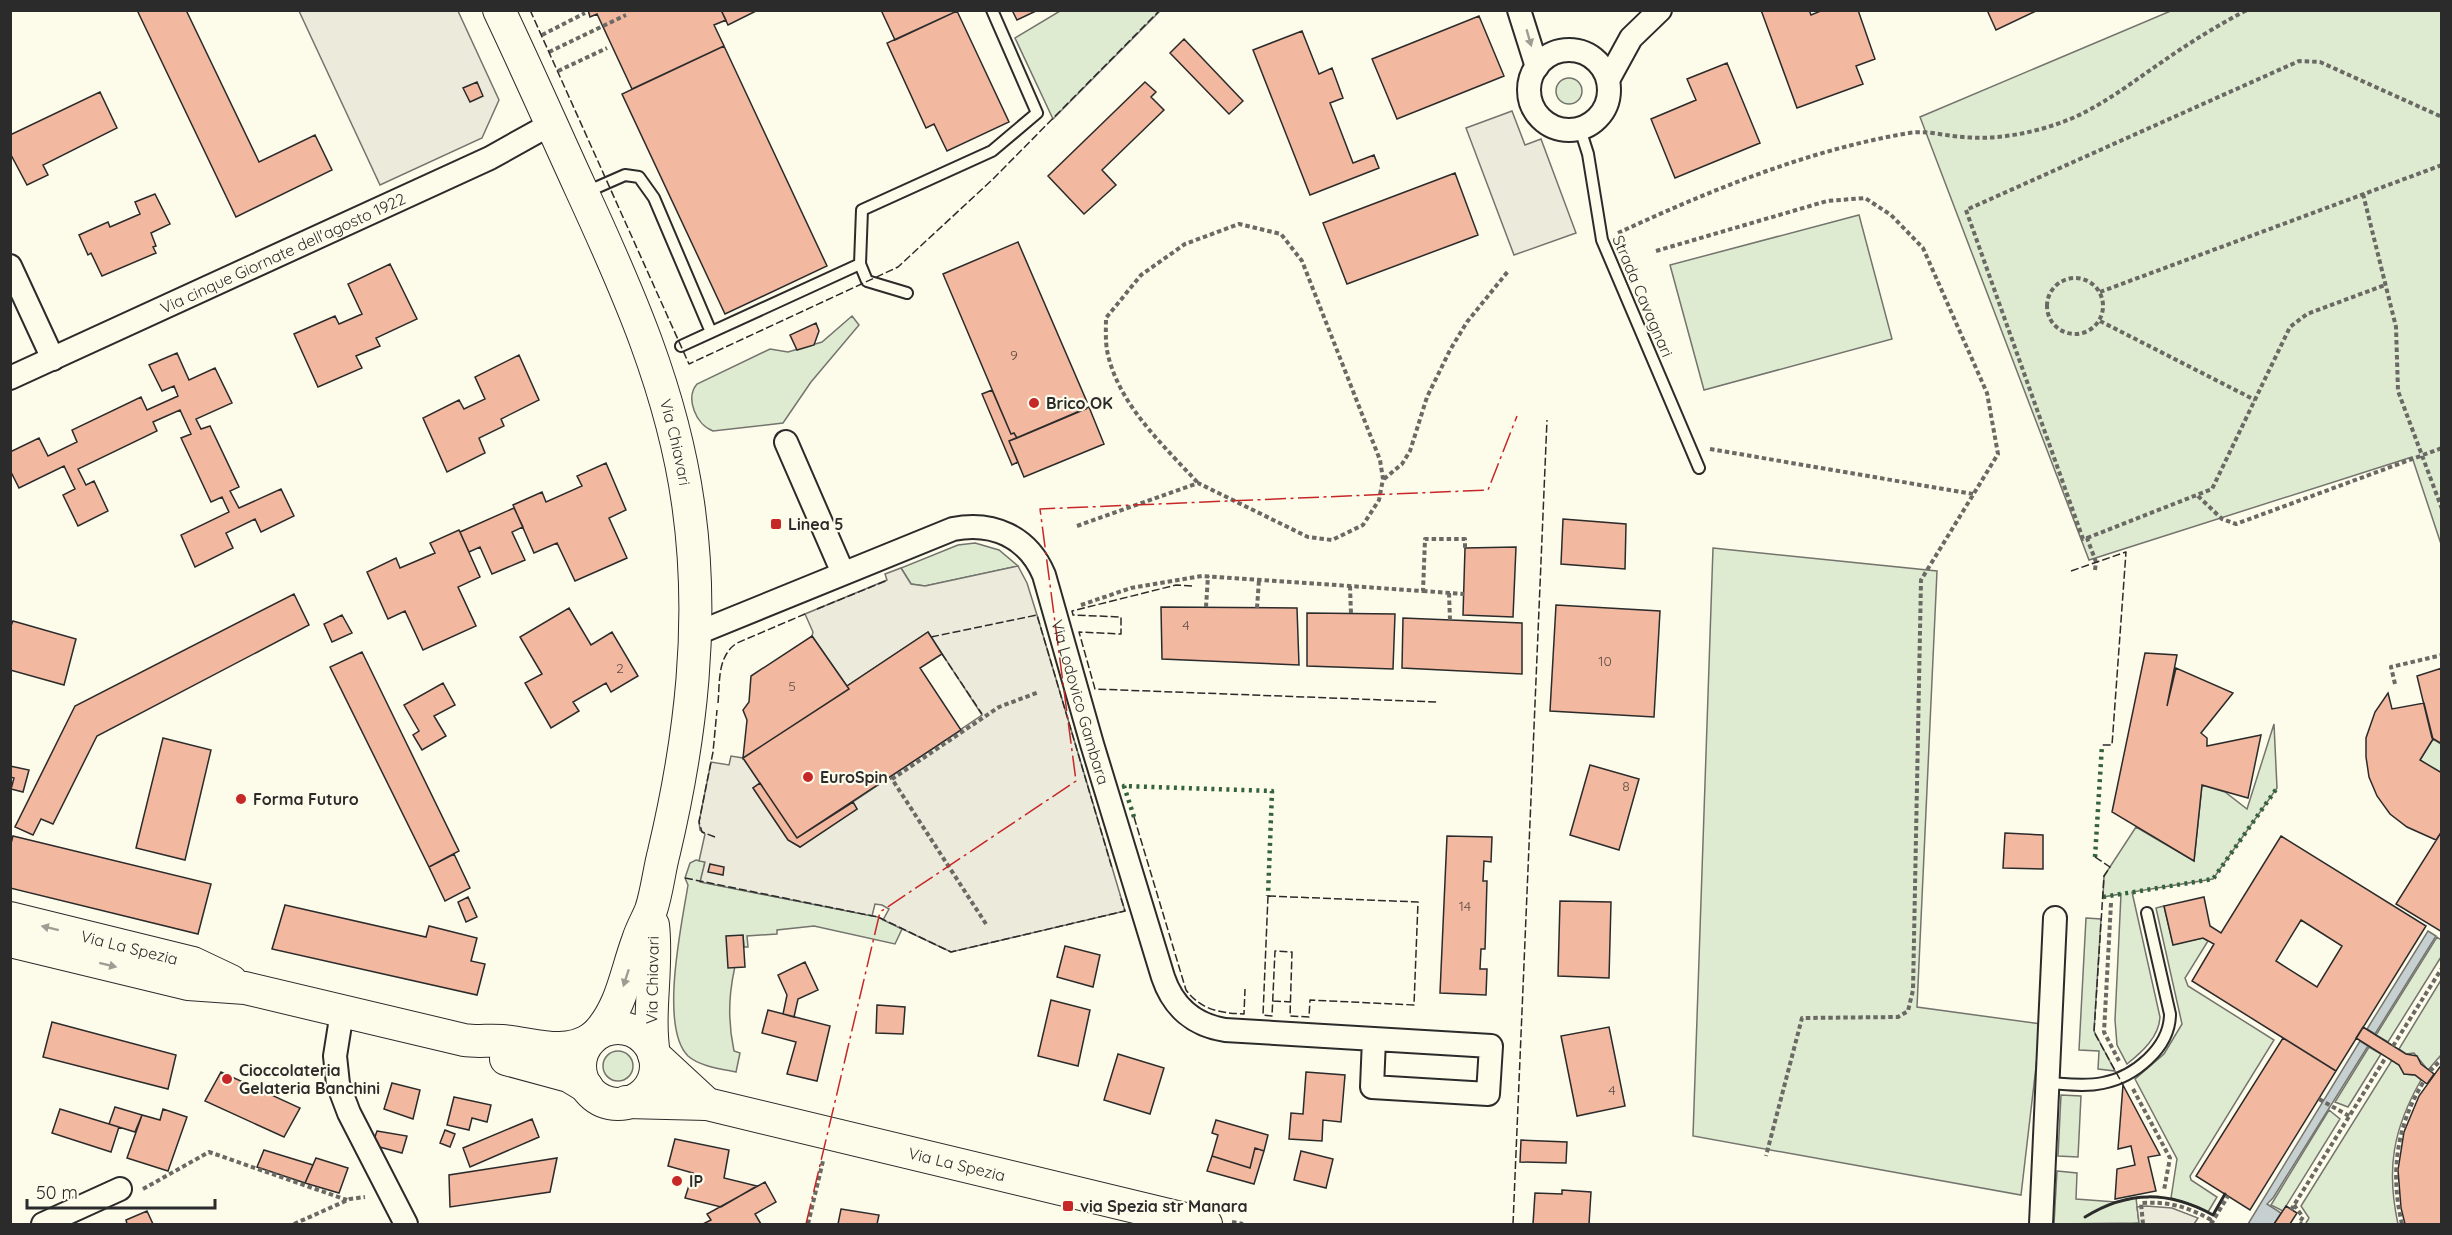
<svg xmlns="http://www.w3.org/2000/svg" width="2452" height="1235" viewBox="0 0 2452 1235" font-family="Quicksand,sans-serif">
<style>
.green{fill:#deebd1;stroke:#74746e;stroke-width:1.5}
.parking{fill:#eceadb;stroke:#74746e;stroke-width:1.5}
.water{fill:#c7d0d0;stroke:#74746e;stroke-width:1.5}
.building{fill:#f2b8a0;stroke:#2b2b2b;stroke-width:1.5;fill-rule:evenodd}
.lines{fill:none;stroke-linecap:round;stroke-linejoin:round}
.lane-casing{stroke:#2b2b2b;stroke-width:14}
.street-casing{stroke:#2b2b2b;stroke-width:26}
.secondary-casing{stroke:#2b2b2b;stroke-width:34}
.path{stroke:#6a6964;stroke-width:4;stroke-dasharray:4.5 3;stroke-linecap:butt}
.lane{stroke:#fdfbea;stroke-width:10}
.street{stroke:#fdfbea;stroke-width:22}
.secondary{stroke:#fdfbea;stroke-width:32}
.hedge{stroke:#34623c;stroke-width:4.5;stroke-dasharray:3 4.5;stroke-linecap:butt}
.fence{stroke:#2b2b2b;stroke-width:1.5;stroke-dasharray:8 3;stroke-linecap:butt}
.wall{stroke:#2b2b2b;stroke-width:3}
.power{stroke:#c62828;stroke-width:1.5;stroke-dasharray:21 4.5 3 4.5;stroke-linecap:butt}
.oneway{fill:#9e9d94}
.poi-dot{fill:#c62828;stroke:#fdfbea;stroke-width:2}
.labels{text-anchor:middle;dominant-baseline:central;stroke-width:4.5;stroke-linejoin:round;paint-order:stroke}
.number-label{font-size:14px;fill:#5d4e48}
.street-label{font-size:16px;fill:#2b2b2b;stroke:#fdfbea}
.poi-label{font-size:16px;font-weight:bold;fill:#2b2b2b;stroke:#fdfbea;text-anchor:start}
</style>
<rect width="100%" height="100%" fill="#fdfbea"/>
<!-- green -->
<path class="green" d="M2173,10l268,1v533l-29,-87 -323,103 -169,-443z
M1060,11h100l-107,108 -38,-81z
M1556 91a13 13 0 1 1 26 0a13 13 0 1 1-26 0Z
M1859,215l33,124 -188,51 -34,-125z
M852,316l7,9 -48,57 -28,41 -70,8c-17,-6 -28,-33 -16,-47l73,-35 18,3 34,-10z
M975,543l24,7 19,16 -93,20 -14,-2 -10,-16 57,-23z
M1713,548l224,23 -20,436 124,17 -20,171 -328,-59z
M2274,724l3,64 -64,91 -81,13 28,125c-1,20 -18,35 -33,47l-10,-19 -2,-25 6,-126 -18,3 1,-21 32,-49 58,34 8,-76 23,7 22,17z
M2433,739l8,5v30l-21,-14z
M696,860l9,2 -4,20 177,35 24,12 -7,15 -81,-18 -37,4v4l-30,2 1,11h-4l-1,-12c-12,41 -18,74 -9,116l6,2 -4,19c-15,-3 -37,-6 -48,-16 -29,-29 -6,-133 0,-171l-3,-7 5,-15z
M2164,906l9,38 30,-6 5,3 -23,37 3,8 86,54 -84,136 1,4 26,17 -9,15 -15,-7 -22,-7 6,-39 -42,-80 29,-25 18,-30 -26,-116z
M2086,918l15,1 -7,112 21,40 -17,-2 1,-18 -20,-1z
M2437,937l4,3v17l-53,85 -12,-7z
M2441,980v75l-13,15 -14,-17 -8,1 -7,-5z
M2369,1047l12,7 -33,53 -13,-5z
M603 1066a15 15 0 1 1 30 0a15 15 0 1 1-30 0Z
M2392,1060l7,5 5,9 11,1 6,5c-28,49 -35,89 -23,144h-90l-2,-1 3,-5 -8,-12z
M2061,1095l20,1 -3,61 -20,-1z
M2329,1110l11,9 -57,92 -12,-6z
M2057,1171l20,2 -1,26 40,3 20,-4 3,25 -85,1z"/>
<!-- parking -->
<path class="parking" d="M299,11h159l41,89 -17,38 -102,47z
M1512,111l13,34 16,-6 35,94 -62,22 -48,-127z
M1018,566l9,17 10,32 88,296 -174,41 -68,-32 6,-11 -7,-4 -7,-1 -3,12 -172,-34 5,-20 -6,-1 6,-27 -5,-4 -1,-8 12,-60 18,3 2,-9 12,2 17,25 -7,5 35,52 12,7 57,-38 -4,-7 129,-87 -54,-83 -81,54 -35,-50 1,-4 -8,-18 82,-34 -2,-6 16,-6 10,16 14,2z
M2146,1206l26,2 26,10 -4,6h-64l9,-1 -2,-16z"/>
<!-- water -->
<path class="water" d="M2428,931l8,5 -61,98 -8,-5z
M2360,1041l8,5 -95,152 -6,6 14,9 -7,11h-26z"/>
<!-- building -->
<path class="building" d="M137,10h49l73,152 56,-27 17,35 -96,47z
M588,10h133l5,10 -12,5 10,21 -92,43 -35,-75 -7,3z
M721,10h37l-30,15z
M881,10h76v1l-62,29z
M1012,10h26l-21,10z
M1761,10h48l2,5 12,-5h35l17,49 -19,7 7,18 -66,24z
M1987,10h51l-42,20z
M957,11l52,111 -62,29 -13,-27 -8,4 -39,-85z
M1479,16l25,60 -107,43 -25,-60z
M1302,31l17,43 13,-6 11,30 -13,5 23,60 21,-8 5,13 -69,27 -57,-145z
M1184,39l59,62 -14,13 -59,-61z
M724,46l103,220 -102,48 -103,-220z
M1727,63l33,80 -85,35 -24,-59 45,-19 -9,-21z
M477,82l6,14 -13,6 -7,-14z
M1145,82l11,10 -5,5 13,13 -62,60 14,15 -32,29 -36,-38z
M100,92l17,36 -74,37 5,10 -21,10 -17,-32v-18z
M1455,173l23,62 -131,49 -24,-61z
M155,194l15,30 -19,9 5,13 -3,1 3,6 -54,23 -11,-23 -3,2 -9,-20 29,-13 2,5 30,-13 -5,-12z
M1018,242l69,160 -4,2 3,5 -69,29 -3,-5 -3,1 -68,-160z
M390,264l27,55 -41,19 4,8 -24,10 6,12 -44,19 -24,-53 41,-18 4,8 23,-10 -14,-30z
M816,323l3,8 -5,14 -17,5 -7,-15z
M177,353l12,27 26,-12 17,35 -36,16 5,10 9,-3 29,61 -9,4 9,17 42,-19 13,27 -33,16 -6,-13 -29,14 7,15 -38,19 -14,-32 48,-23 -7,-15 -11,5 -30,-64 10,-4 -11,-24 -27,12 4,9 -79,38 8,16 8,-4 14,30 -30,15 -15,-31 12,-6 -11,-23 -45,22 -9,-18v-18l29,-14 9,18 29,-14 -5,-12 69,-33 6,13 31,-14 -4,-10 -12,5 -13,-26z
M519,355l20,45 -38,19 3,7 -25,12 6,15 -38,19 -24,-54 36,-18 5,9 21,-10 -10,-22z
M992,390l19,44 3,-1 3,5 -8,3 9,21 -6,3 -30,-71z
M1089,407l15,37 -80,33 -15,-36z
M606,463l20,47 -17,8 18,40 -52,23 -18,-38 -23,10 -21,-48 29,-13 4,10 36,-16 -5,-10z
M514,508l9,19 -11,5 13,28 -33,14 -12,-27 -11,5 -9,-20z
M1563,519l63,5 -1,45 -64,-5z
M459,530l21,47 -22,10 18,39 -53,24 -18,-39 -17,8 -21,-47 29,-14 4,10 35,-15 -5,-10z
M1516,547l-3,70 -50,-2 2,-67z
M294,594l15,31 -212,111 -44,88 -12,-5 -8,16 -18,-8 60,-121z
M1556,605l104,6 -6,106 -104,-6z
M1161,607l136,1 2,57 -137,-6z
M569,608l22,37 21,-13 26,44 -27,16 -5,-9 -33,19 6,9 -28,17 -26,-45 17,-9 -22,-37z
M1307,613l88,1 -2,55 -86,-3z
M342,615l10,18 -20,9 -8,-18z
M1403,618l119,5v51l-120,-6z
M13,621l63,18 -12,46 -54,-15v-42z
M928,632l14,22 -22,14 41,62 -164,108 -54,-80 106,-69 -2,-3z
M812,636l37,53 -106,69 4,-38 -4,-10 6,-8 2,-26z
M362,652l97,199 -30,16 -99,-200z
M2145,653l32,2 -10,51 9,-38 57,25 -32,40 6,5v8l54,-11 -13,63 -46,-13 -8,76 -82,-49z
M2442,668v76l-10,-6 -15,-62z
M443,683l12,22 -21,11 12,20 -24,14 -9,-15 6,-4 -15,-26z
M2388,693l4,16 32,-6 9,36 -13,21 22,13v58l-6,9 -29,-13 -17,-13 -13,-18 -8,-19 -3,-20v-19l9,-26z
M163,738l48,12 -26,110 -49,-12z
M1590,765l49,14 -20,71 -49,-15z
M10,766l19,4 -6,22 -12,-3 3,-11 -4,-1z
M760,783l37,55 56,-36 4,7 -57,38 -12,-7 -35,-52z
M2442,831v101l-46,-28z
M2005,833l38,2v34l-40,-1z
M13,836l198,48 -13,50 -188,-46v-41z
M1447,836l45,1 -1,25 -7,-1 -1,20h4l-2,68h-4l-1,20h7l-1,26 -46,-2z
M2281,836l145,90 -90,145 -144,-90 22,-37 -11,-6 -30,7 -9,-39 40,-9 6,29 11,7zM2301,920l41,26 -25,41 -41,-26z
M454,854l16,34 -25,13 -16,-34z
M710,864l14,3 -1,8 -15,-3z
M468,897l9,20 -11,5 -8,-20z
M1560,901l51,1 -2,76 -51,-2z
M285,905l141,32 3,-11 48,12 -6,23 14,3 -8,31 -205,-46z
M743,935l2,32 -17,1 -2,-32z
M1065,946l35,9 -7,32 -36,-10z
M805,962l13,28 -20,9 -4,18 -11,-3 4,-19 -9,-20z
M1051,1000l39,10 -12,56 -40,-10z
M877,1005l28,2 -2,27 -27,-1z
M768,1010l62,16 -13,55 -30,-7 9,-32 -34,-9z
M52,1022l124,33 -8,34 -125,-32z
M1609,1027l16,79 -48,10 -16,-80z
M2363,1027l43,27 11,2 4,8 13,10 -7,10 -12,-9 -11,-1 -5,-9 -43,-27z
M2283,1038l53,33 -86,139 -54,-34z
M1118,1054l46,14 -14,46 -46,-14z
M2442,1064v160h-37l-4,-16 -3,-38 6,-38 15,-36z
M221,1072l79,36 -16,29 -79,-36z
M1306,1072l39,3 -4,47 -18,-2 -1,21 -33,-2 2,-26 12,1z
M392,1083l28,7 -7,29 -29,-10z
M2123,1085l37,70 -12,2 8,34 -41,8 2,-30 18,-4 -4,-19 -13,3z
M454,1097l37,8 -4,17 -15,-4 -3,12 -22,-5z
M115,1107l27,8 -7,17 -26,-8z
M60,1109l59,18 -8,25 -59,-19z
M163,1109l24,8 -19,54 -41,-13 15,-43 18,5z
M532,1119l7,18 -69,30 -7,-19z
M1216,1120l52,15 -4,16 -9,-3 -5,20 -38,-12 6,-21 -6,-2z
M445,1130l10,4 -5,13 -10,-4z
M377,1131l30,5 -5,17 -30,-8z
M675,1139l54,11 -5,28 33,8 -36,21 -36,-9 8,-25 -25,-7z
M1521,1140l46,2 -1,21 -46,-1z
M1255,1148l9,3 -10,33 -47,-13 5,-15 38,12z
M264,1150l49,15 -8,18 -48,-16z
M1301,1151l32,8 -7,29 -32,-8z
M316,1158l32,10 -9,25 -34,-10z
M557,1158l-7,34 -100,15 -1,-32z
M765,1182l11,20 -21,12 6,10h-58l8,-4 -4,-6z
M1562,1190l29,2 -2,32h-56l2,-31 27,1z
M2286,1206l11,7 -7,11h-16z
M841,1209l38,6 -2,9h-39z
M147,1211l6,13h-26l-1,-4z"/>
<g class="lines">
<!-- lane casing -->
<g class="lane-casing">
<path id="lane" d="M1580,129l8,25 14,86 97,228
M584,193l41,-18 14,2 15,21 57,134
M860,264l7,17 40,12
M681,346l179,-82 2,-54 130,-59 45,-38 -45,-103
M2048,1083c18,1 37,4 55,0 31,-6 67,-35 67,-69l-23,-101"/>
</g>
<!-- street casing -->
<g class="street-casing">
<g id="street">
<path d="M1519,10l18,57"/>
<circle cx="1569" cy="90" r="40"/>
<path d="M1608,80l23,-42 29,-28"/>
<path d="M10,266l43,93"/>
<path id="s1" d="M10,378l480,-220 61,-34"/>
<path d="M786,442l57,131"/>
<path id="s2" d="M695,634l258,-105c40,-8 75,8 91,46l48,169 71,233c10,30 31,48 62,53l266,16 -3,48 -116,-7 2,-48"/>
<path d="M342,1012l-7,44 3,28 11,29 57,111"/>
<path d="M43,1224l77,-35"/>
<path d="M2041,1224l14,-306"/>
</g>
</g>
<!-- secondary casing -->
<g class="secondary-casing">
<g id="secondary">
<path id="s3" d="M499,10c28,59 54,118 81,177 48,104 92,203 108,316 17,118 3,235 -24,349 -5,19 -7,40 -13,58 -4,10 -10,20 -13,30 -12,32 -16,67 -40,93"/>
<path id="s4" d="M10,918l183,45 38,18"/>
<path d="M653,925c5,43 -6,87 1,130l53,49"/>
<path d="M10,941l178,43 57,4 219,52c13,2 25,0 38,1 30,2 61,16 89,-2"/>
<circle cx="618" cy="1066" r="38"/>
<path d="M506,1059l63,17 18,11"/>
<path id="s5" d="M626,1102l81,2 499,120"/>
</g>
</g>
<!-- path -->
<path class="path" d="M542,35l43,-22
M549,52l77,-37
M558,71l49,-23
M2363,194l33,133 2,64 44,118
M1618,233c93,-43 190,-83 291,-100 18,-3 36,3 54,4 31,3 65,-3 94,-13 39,-13 71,-39 105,-62 27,-19 56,-37 85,-52
M1656,251l171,-50 38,-3 26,17 32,33 64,145 11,61 -77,126 -8,410 -5,21 -10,6 -96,1 -36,138
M2047 306a28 28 0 1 1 56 0a28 28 0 1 1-56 0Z
M2100,292l342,-127
M2100,321l155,79
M1710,449l263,45
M1384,479l18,-15 8,-13 17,-54 23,-47 17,-28 42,-52
M2198,496l24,23 14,5 206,-76
M1077,526l121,-43 110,54 24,3 31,-15 16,-25 4,-21 -3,-19 -78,-199 -21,-27 -42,-10 -54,20 -44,31 -35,43c0,11 -1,25 2,37 12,51 56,91 90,128
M2087,538l125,-49 78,-162 17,-13 78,-29
M2095,570l1,-8 -9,-24 -4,1 -117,-329 333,-149 21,1 122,55
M1350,586l1,28
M1423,591l41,3
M1449,593l1,27
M1081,605l50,-17 71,-12 221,15 2,-52h40v9
M1206,607l2,-31
M1257,608l2,-28
M2395,684l-4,-17 51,-12
M2111,903l-7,129 15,29
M986,924l-94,-145 107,-72 40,-15
M2393,1046l49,-78
M2430,1071l12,-12
M2133,1089l37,69 -6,32
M2319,1099l30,17
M143,1189l66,-37 138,48
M2294,1205l9,12 -4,6 3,1
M2291,1210l95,-153
M1232,1222l11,2
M294,1224l56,-25 15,-2
M808,1224l15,-63
M2143,1224l-2,-21c27,-2 48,4 72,18
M2211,1224l17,-28
M2402,1224c-12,-50 -6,-98 22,-143"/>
<!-- lane -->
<use href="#lane" class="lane"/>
<!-- street -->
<use href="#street" class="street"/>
<!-- secondary -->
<use href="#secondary" class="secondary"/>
<!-- hedge -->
<path class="hedge" d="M1134,817l-10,-31 148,5 -4,105
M2095,857l7,-112
M2103,897l110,-18 64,-91"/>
<!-- fence -->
<path class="fence" d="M530,10l159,354 209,-97 95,-88 167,-169
M2071,571l55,-19 -14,193h-10
M1192,586l-16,-1 -104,26 1,4 48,2v17l-42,-2 16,57 342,13
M817,609l71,-29
M931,637l106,-22 75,253
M942,654l40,60
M718,703c2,-21 -1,-47 19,-60l68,-29
M1134,817l52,173c15,20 34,23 58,24l1,-25
M715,837l-13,-5 -3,-10 14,-70 4,-42
M2095,857l15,10 -6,9 -10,156 29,53
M685,878l193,39 73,35 174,-41 -5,-16
M1268,896l150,6 -4,103 -104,-5 -1,17 -19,-1 2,-64 -17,-1 -3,65 -9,-1z
M1273,1001l18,1
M1513,1224l34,-804"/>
<!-- wall -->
<path class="wall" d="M2085,1217c43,-27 84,-26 128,-2l12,-21"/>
<!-- power -->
<path class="power" d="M806,1224l74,-312 196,-131 -36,-272 448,-19 29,-74"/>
</g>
<!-- one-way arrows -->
<defs><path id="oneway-solid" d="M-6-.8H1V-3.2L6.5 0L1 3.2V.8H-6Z" transform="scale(1.5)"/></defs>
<g class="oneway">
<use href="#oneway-solid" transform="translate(1529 38) rotate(74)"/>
<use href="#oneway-solid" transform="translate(50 928) rotate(-166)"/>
<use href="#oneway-solid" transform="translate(108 965) rotate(14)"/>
<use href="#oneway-solid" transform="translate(626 978) rotate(108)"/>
</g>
<!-- markers -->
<g class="poi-dot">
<circle cx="1034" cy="403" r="6"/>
<rect x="770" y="518" width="12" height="12" rx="3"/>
<circle cx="808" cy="777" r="6"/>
<circle cx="241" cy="799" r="6"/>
<circle cx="227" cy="1079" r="6"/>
<circle cx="677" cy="1181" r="6"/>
<rect x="1062" y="1200" width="12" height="12" rx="3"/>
</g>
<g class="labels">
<!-- number labels -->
<g class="number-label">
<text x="1014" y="355">9</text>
<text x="1186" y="625">4</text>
<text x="1605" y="661">10</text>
<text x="620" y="668">2</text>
<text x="792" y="686">5</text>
<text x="1626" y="786">8</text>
<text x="1465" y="906">14</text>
<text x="1612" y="1090">4</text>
</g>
<!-- street labels -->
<g class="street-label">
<text stroke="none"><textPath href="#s1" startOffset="300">Via cinque Giornate dell'agosto 1922</textPath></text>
<text transform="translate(1643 296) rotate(67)">Strada Cavagnari</text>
<text stroke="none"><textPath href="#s3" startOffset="468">Via Chiavari</textPath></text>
<text stroke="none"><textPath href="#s2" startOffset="522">Via Lodovico Gambara</textPath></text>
<text stroke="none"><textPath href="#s4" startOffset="123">Via La Spezia</textPath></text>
<text transform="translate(652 980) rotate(-89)">Via Chiavari</text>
<text stroke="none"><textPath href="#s5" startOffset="338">Via La Spezia</textPath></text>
</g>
<!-- poi labels -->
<g class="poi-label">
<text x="1046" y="403">Brico OK</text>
<text x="788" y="524">Linea 5</text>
<text x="820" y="777">EuroSpin</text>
<text x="253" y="799">Forma Futuro</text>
<text x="239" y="1070">Cioccolateria<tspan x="239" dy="18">Gelateria Banchini</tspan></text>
<text x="689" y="1181">IP</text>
<text x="1080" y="1206">via Spezia str Manara</text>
</g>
</g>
<!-- border -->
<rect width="2452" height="1235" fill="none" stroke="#2b2b2b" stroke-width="24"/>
<!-- scale -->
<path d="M27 1199v9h188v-9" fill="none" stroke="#2b2b2b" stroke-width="3"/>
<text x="36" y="1199" font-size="18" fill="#2b2b2b" stroke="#fdfbea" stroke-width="4.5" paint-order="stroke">50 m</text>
</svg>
